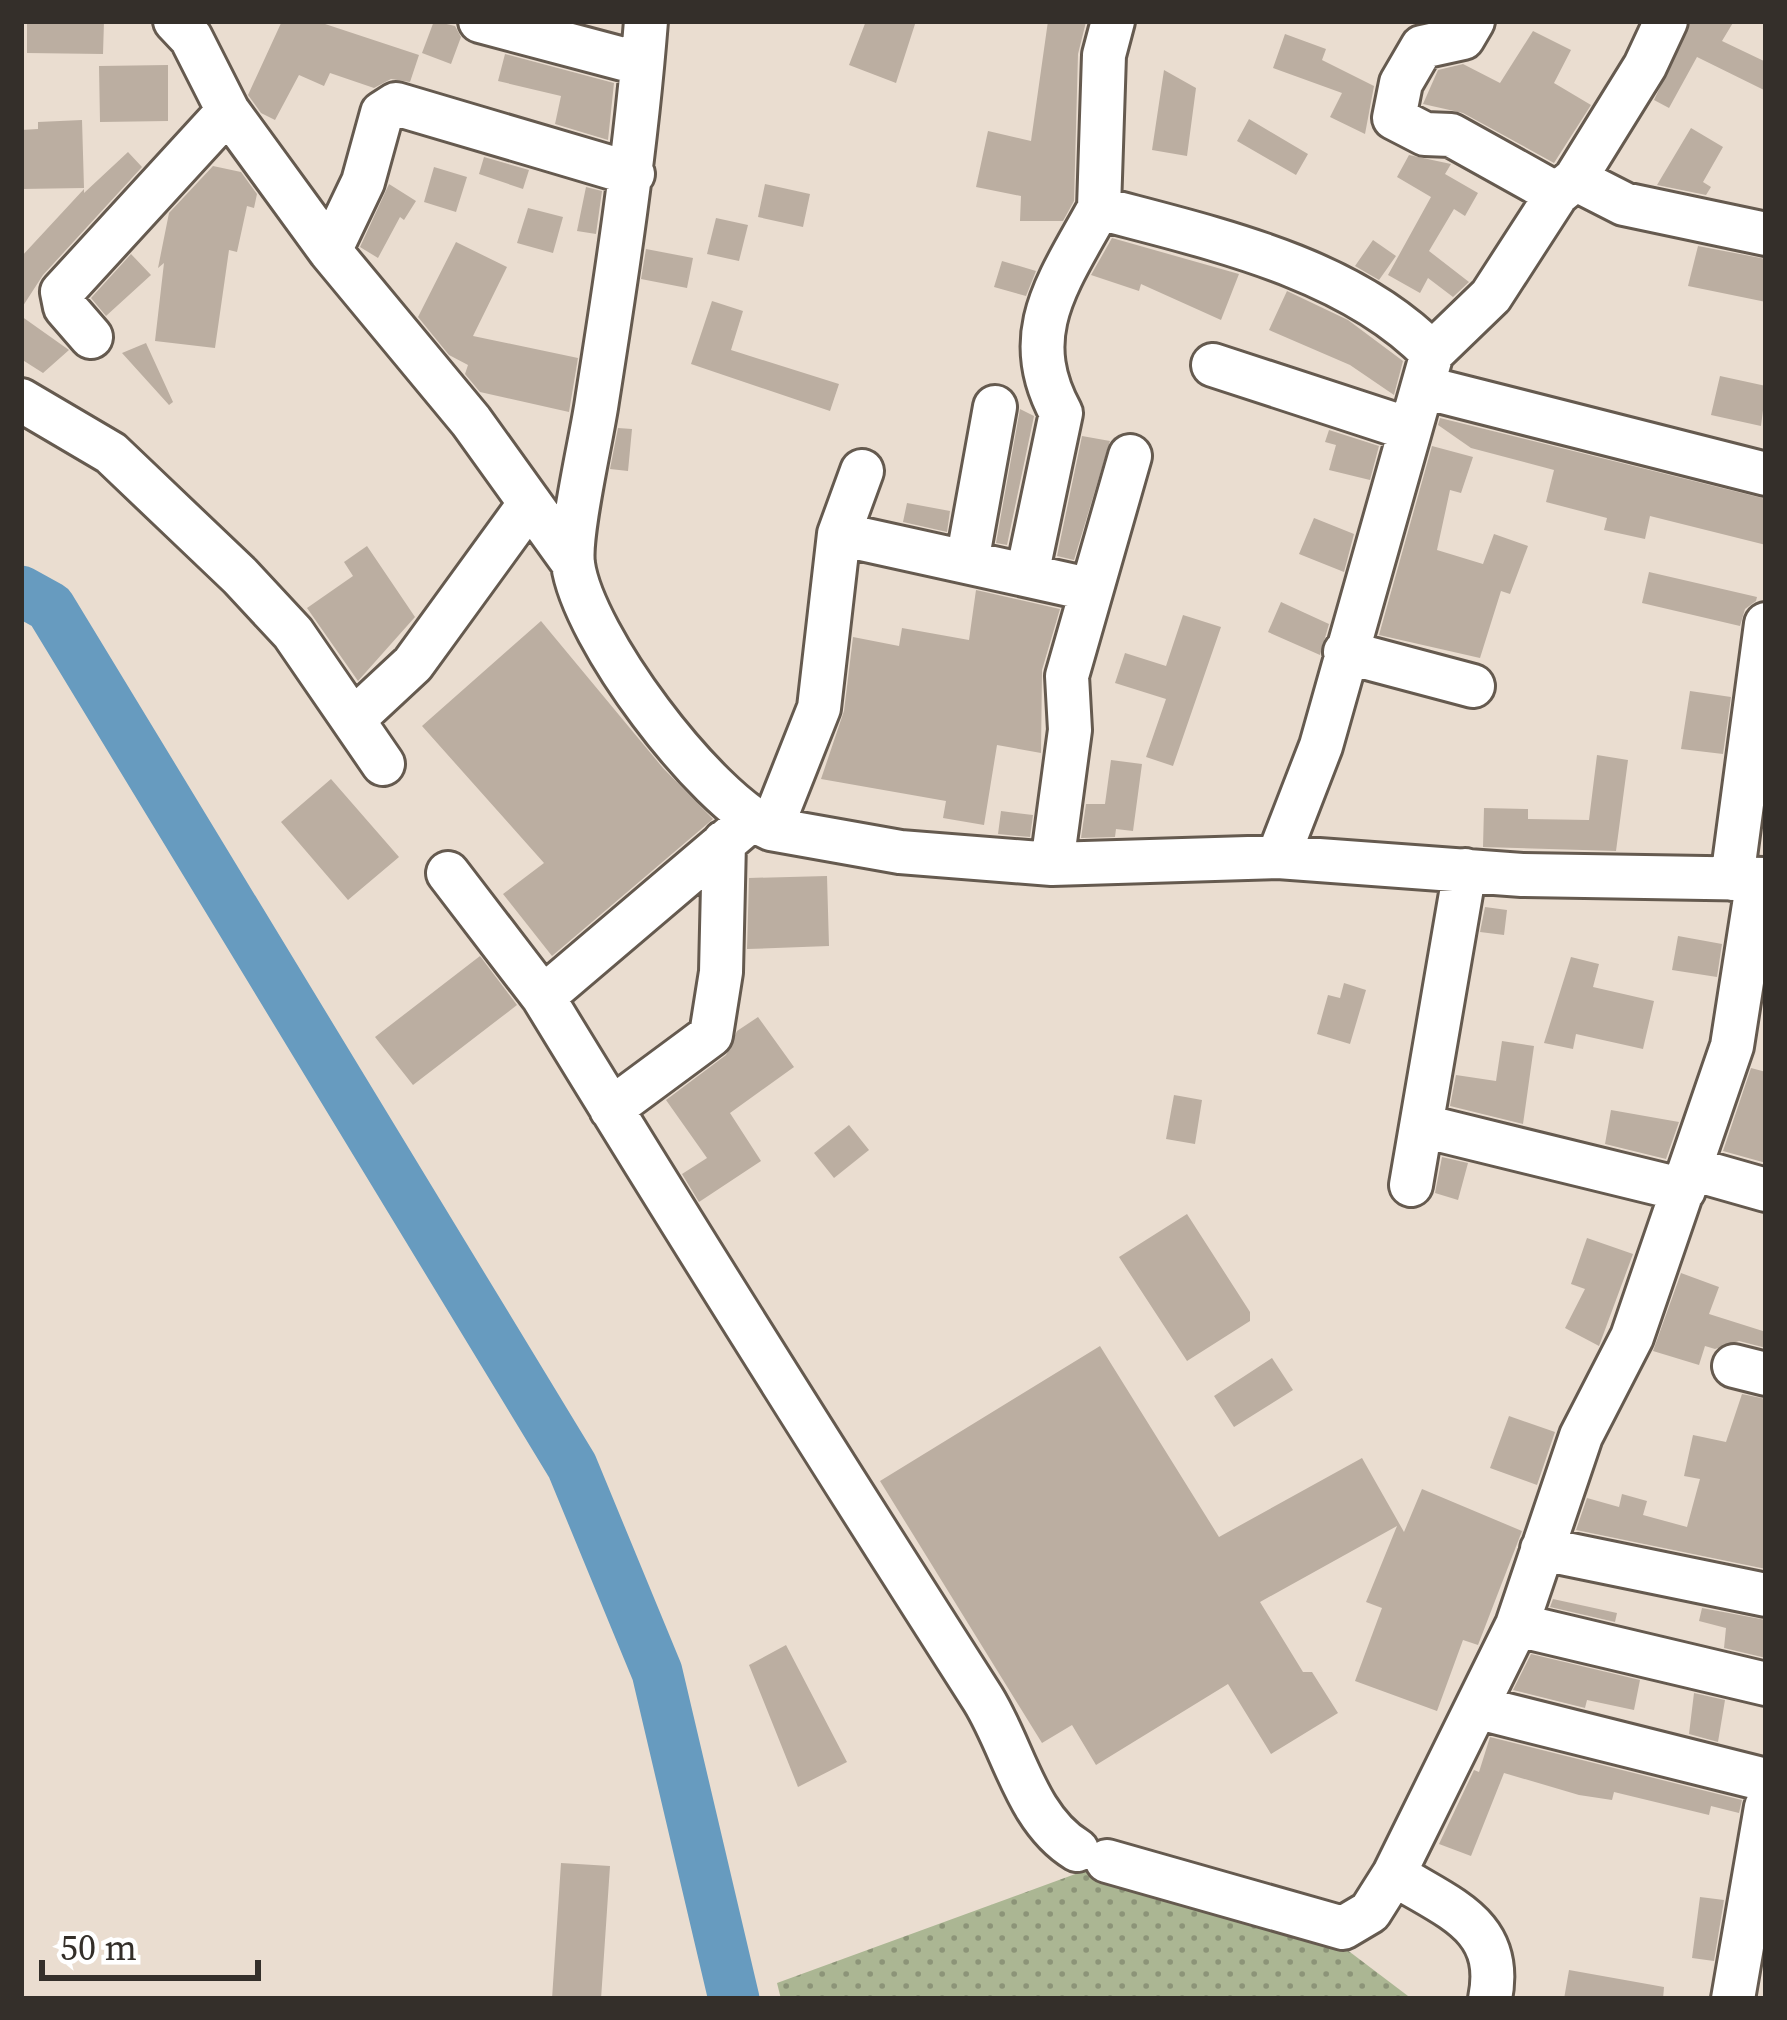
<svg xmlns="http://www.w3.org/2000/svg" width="1787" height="2020" viewBox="0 0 1787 2020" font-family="'Source Serif 4',serif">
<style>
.park{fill:url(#park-dots)}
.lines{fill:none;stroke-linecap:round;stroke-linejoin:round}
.river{stroke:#679bbf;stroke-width:51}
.building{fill:#bbaea1}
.minor-casing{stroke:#655a4f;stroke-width:48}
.minor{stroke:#fff;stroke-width:42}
</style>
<defs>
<pattern id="park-dots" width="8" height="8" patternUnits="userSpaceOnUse" patternTransform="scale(3)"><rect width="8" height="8" fill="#abb693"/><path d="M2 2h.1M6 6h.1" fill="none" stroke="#8c9478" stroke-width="1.8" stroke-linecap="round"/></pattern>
</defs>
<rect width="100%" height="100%" fill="#eaddd0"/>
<!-- park -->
<path class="park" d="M1089,1869l249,74 74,56h-631l-4,-16z"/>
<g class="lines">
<!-- river -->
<path class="river" d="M21,591l29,16 522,859 85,206 77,327"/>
</g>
<!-- building -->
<path class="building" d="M27,21h77l-1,33 -76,-1z
M282,21h34l103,34 -9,27 -19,-3 -17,9 -44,-15 -6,13 -25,-11 -24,45 -14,-7 -13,-18z
M434,21l21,5 6,11 -10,27 -29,-11z
M866,21h50l-20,62 -47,-18z
M1048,21l38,1 -8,32 -4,147 -11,20h-43l1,-25 -45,-9 12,-56 43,10z
M1691,21h43l-12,20 44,21v29l-69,-34 -28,51 -15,-8z
M1533,31l38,19 -17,33 37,22 -37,58 -91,-50 -40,-9 15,-34 25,-6 37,19z
M1285,34l41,15 -4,11 52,26 -9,48 -35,-17 12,-24 -69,-25z
M505,54l109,29 -6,57 -53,-16 6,-28 -63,-15z
M168,65v56l-68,1 -1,-56z
M1164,70l32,18 -9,68 -35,-6z
M1249,119l59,35 -12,21 -59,-34z
M82,120l2,68 -63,1v-59l17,-1v-7z
M1691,128l32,19 -20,35 8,5 -5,8 -49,-10z
M128,152l14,15 -99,108 -22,34v-52l63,-68v4z
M1409,155l42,9 -6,10 33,19 -13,23 -11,-7 -25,42 40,31 -16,15 -25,-19 -8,15 -32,-18 43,-78 -34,-20z
M484,157l45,13 -6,19 -44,-15z
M213,166l28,6 16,22 -3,14 -7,-2 -10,46 -8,-2 -14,98 -60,-7 9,-78 -6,5 11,-55z
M434,167l33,10 -11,35 -32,-10z
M389,184l27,17 -12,19 -4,-3 -22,41 -18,-11z
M765,184l45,10 -7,33 -45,-10z
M586,187l16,4 -6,43 -19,-3z
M528,208l35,9 -10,36 -36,-10z
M716,218l32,7 -9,36 -32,-7z
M1112,238l127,36 -18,46 -80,-36 -2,7 -48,-16z
M1373,240l23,16 -17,24 -24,-14z
M456,242l51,25 -34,69 105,22 -9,54 -89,-20 -15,-18 3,-9 -19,-10 -31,-38z
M1698,246l68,13v43l-78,-16z
M646,249l47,9 -6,30 -46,-9z
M131,254l20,21 -45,41 -15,-18z
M1002,261l34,10 -10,25 -32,-9z
M1287,291l61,29 55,41 -9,34 -44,-30 -81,-35z
M712,301l31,10 -12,39 108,34 -9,27 -139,-47z
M21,316l48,34 -26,23 -22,-14z
M146,343l27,59 -4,3 -47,-52z
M1720,376l46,10 -5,40 -50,-11z
M1020,409l14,7 -27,129 -11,-2z
M1440,418l326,81v46l-116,-29 -5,23 -41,-9 3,-12 -61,-16 8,-32 -83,-22 -33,-23z
M618,428l14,1 -4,42 -18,-2z
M1329,430l50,16 -9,34 -41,-10 7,-25 -11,-3z
M1082,436l28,5 -36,119 -17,-4z
M1432,446l41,11 -12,36 -11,-3 -13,60 46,14 11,-30 34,12 -18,48 -9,-3 -21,67 -101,-23z
M907,503l43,8 -3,21 -44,-10z
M1314,518l40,16 -10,38 -45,-18z
M367,546l48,71 -57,64 -51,-73 46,-32 -9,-14z
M1649,572l108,25 -1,4 -11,8 -5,17 -98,-23z
M976,590l84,19 -18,61 -1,83 -44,-8 -13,80 -41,-7 3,-17 -125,-22 23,-68 9,-74 46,9 3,-18 67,12z
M1281,602l48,22 -9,31 -52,-23z
M1183,615l38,12 -48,139 -27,-9 20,-58 -51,-16 10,-30 41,13z
M541,621l122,147 50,51 -161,137 -49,-62 41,-31 -122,-137z
M1690,691l41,6 -8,57 -42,-5z
M1597,755l31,5 -12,91 -133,-4 1,-39 44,1v10l61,1z
M1111,760l31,4 -9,67 -17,-2 -1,8 -34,1 5,-34h19z
M331,779l68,78 -51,43 -67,-78z
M1001,811l32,4 -3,22 -32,-3z
M827,876l2,70 -82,3 2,-71z
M1485,907l22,3 -3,25 -24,-3z
M1678,936l44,8 -5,33 -45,-7z
M480,956l37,49 -104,80 -38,-48z
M1571,957l28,7 -6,23 61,14 -11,48 -67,-15 -3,15 -29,-6z
M1344,983l22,7 -16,54 -33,-10 11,-39 12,3z
M758,1017l36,50 -64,46 31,48 -62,41 -17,-28 25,-16 -41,-58 60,-45 11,-24z
M1502,1041l32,5 -11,78 -73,-18 6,-31 40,6z
M1751,1068l15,4v91l-43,-12z
M1174,1095l28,5 -7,44 -29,-5z
M1611,1110l68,12 -13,37 -61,-15z
M849,1125l20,25 -35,28 -20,-25z
M1442,1157l26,6 -10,37 -23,-7z
M1187,1214l63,98v9l-63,40 -68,-104z
M1587,1238l46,16 -34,92 -34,-18 20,-39 -14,-5z
M1681,1273l38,14 -10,27 57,18v16l-27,-7 -24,8 -10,-3 -6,19 -46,-14z
M1100,1346l119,191 143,-79 42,74 18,-43 100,42 -44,114 -15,-5 -26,71 -82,-30 27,-73 -16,-6 31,-76 -137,76 43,70h9l26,41 -67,41 -43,-70 -132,81 -24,-40 -30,18 -162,-262z
M1272,1358l21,32 -59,37 -20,-31z
M1742,1394l24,5v170l-190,-39 11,-32 32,9 3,-13 25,7 -4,14 44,12 13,-48 -16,-3 9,-41 33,7z
M1509,1416l46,16 -18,53 -47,-17z
M1553,1599l64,14 -2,9 -65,-15z
M1702,1608l64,12v38l-42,-10 2,-20 -27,-7z
M786,1645l61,117 -49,25 -49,-122z
M1531,1654l109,26 -6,30 -47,-10 -2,8 -72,-18z
M1694,1693l31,7 -7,42 -29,-8z
M1490,1737l252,63 -3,13 -28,-7 -2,9 -95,-23 -2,8 -33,-5 -75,-22 -33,83 -32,-12 35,-74 5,2z
M561,1863l49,3 -9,133h-49z
M1700,1897l24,3 -10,61 -22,-3z
M1569,1970l95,17 -1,12h-99z"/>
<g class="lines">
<!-- minor casing -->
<g class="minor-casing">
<path id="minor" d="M175,21l16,17 37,73 102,140 141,170 102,142
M480,21l162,43
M646,21c-10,128 -29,253 -49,380 -5,36 -28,132 -24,163 10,73 131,234 198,265l129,23 152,12 226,-7 244,18 244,4
M1113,21l-9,34 -5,153c112,30 250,59 333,145l-111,393 -43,111
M1473,21l-10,17 -41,9 -21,36 -7,35 31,16 26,1 106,59
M1575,179l49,25 142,30
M330,251l33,-69 19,-69 14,-9 237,70
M91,337l-26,-30 -3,-15 166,-181
M1432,353l59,-57 66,-102 18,-15 70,-113 21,-45
M1213,365l196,64
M1423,387l343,87
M21,400l90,53 129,123 53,57 90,131
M839,534l249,55
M967,562l28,-155
M1027,575l34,-162c-44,-80 -1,-133 38,-205
M1345,652l128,34
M355,718l58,-54 117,-161
M751,820l-208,177c144,236 291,469 440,702 31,50 43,120 94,151
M771,829l48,-121 20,-174 23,-63
M1052,864l18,-134 -3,-54 63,-220
M448,873l95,124
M1732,879l34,-255
M611,1109l100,-74 10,-63 3,-130
M1423,1126l261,64
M1692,1169l74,21
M1411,1185l54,-315
M1734,1366l32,8
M1542,1549l224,46
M1517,1625l249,59
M1479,1708l287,72
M1107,1861l236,67 27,-16 24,-38c53,34 111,50 96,125
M1394,1874l123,-249 64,-189 51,-99 100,-291 26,-167
M1733,1999l33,-192"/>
</g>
<!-- minor -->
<use href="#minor" class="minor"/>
</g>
<!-- border -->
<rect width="1787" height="2020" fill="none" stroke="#342f2a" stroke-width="48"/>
<!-- scale -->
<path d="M42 1960v18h216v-18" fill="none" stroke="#342f2a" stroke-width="6"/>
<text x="60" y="1960" font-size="36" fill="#342f2a" stroke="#ffffff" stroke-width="9" paint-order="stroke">50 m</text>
</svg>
